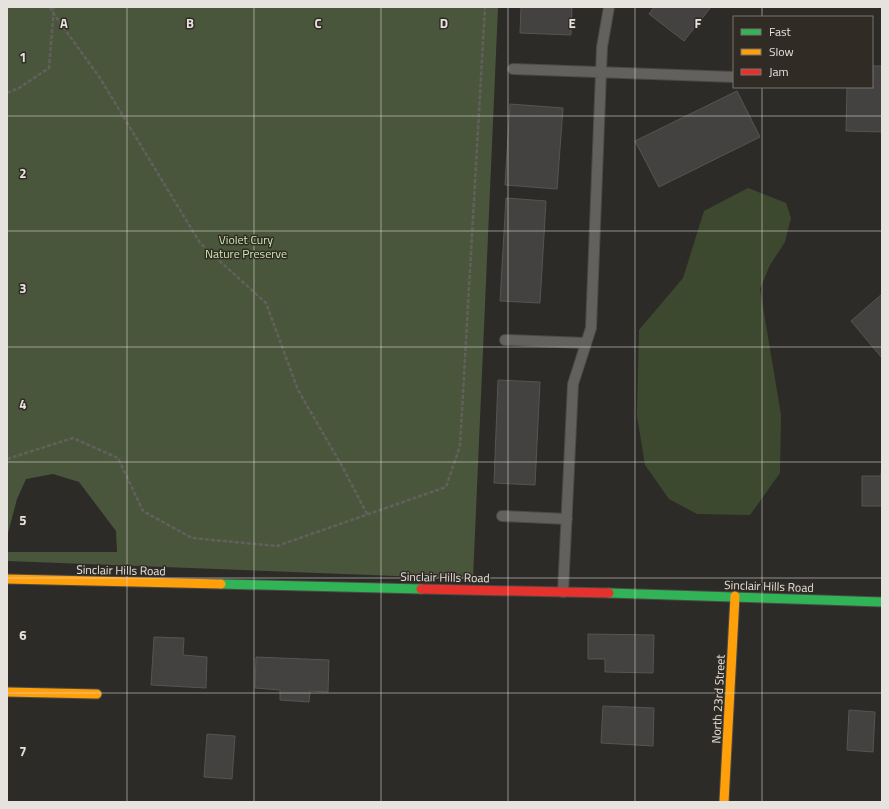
<svg xmlns="http://www.w3.org/2000/svg" width="889" height="809" viewBox="0 0 889 809" font-family="'Titillium Web',sans-serif">
<style>
.green{fill:#3d492f}
.forest{fill:#4a563b}
.building{fill:#434241;stroke:#565454}
.lines{fill:none;stroke-linecap:round;stroke-linejoin:round}
.lane-casing{stroke:#4c4946;stroke-width:12}
.fast-casing{stroke:#4c4946;stroke-width:11}
.slow-casing{stroke:#4c4946;stroke-width:11}
.jam-casing{stroke:#4c4946;stroke-width:11}
.path{stroke:#62605d;stroke-width:2.5;stroke-dasharray:4 2;stroke-linecap:butt}
.lane{stroke:#63615e;stroke-width:10}
.fast{stroke:#30b455;stroke-width:9}
.slow{stroke:#ff9f0a;stroke-width:9}
.jam{stroke:#e5322d;stroke-width:9}
.grid{fill:none;stroke:#e6e3df;stroke-width:1;stroke-opacity:0.55}
.labels{text-anchor:middle;dominant-baseline:central;stroke-width:3;stroke-linejoin:round;paint-order:stroke}
.park-label{font-size:12px;fill:#cde9b0;stroke:#302c25}
.street-label{font-size:12px;fill:#e6e3df;stroke:#302c25}
.grid-label{font-size:13px;text-anchor:middle;font-weight:bold;fill:#e6e3df;stroke:#302c25;stroke-width:3;stroke-linejoin:round;paint-order:stroke}
</style>
<rect width="100%" height="100%" fill="#2d2b28"/>
<!-- green -->
<path class="green" d="M748,188l38,15 5,15 -6,24 -15,23 -10,24 21,126 -1,58 -30,42 -53,-1 -28,-15 -24,-34 -8,-49 2,-86 44,-52 21,-67z"/>
<!-- forest -->
<path class="forest" d="M7,7h491l-25,572 -466,-18v-9h110l-1,-21 -37,-49 -26,-8 -27,5 -9,20 -10,38z"/>
<!-- building -->
<path class="building" d="M521,7h51l-1,28 -51,-2z
M654,7h57l-27,34 -35,-27z
M872,66h10v66l-36,-1 1,-44h25z
M737,91l23,46 -101,50 -24,-46z
M510,104l53,4 -6,81 -52,-4z
M506,198l40,3 -6,102 -40,-2z
M882,294v64l-31,-37z
M498,380l42,2 -5,103 -41,-2z
M882,461v45h-20v-30h19z
M588,634l66,1 -1,38 -48,-1v-13h-17z
M154,637l30,1 -1,17 24,2 -1,31 -55,-3z
M256,657l73,3 -1,32 -18,-1 -1,11 -29,-2v-10l-25,-2z
M603,706l51,2 -1,38 -52,-3z
M849,710l26,2 -2,40 -26,-2z
M207,734l28,2 -3,43 -28,-2z"/>
<g class="lines">
<!-- lane casing -->
<g class="lane-casing">
<path id="lane" d="M513,69l221,8
M505,340l81,3
M502,516l65,3
M563,592l10,-208 18,-56 11,-281 7,-40"/>
</g>
<!-- fast casing -->
<g class="fast-casing">
<path id="fast" d="M221,584l200,5
M609,593l273,9"/>
</g>
<!-- slow casing -->
<g class="slow-casing">
<path id="slow" d="M7,579l214,5
M7,692l90,2
M724,802l11,-206"/>
</g>
<!-- jam casing -->
<g class="jam-casing">
<path id="jam" d="M421,589l188,4"/>
</g>
<!-- path -->
<path class="path" d="M50,7l3,6 47,65 100,165 66,60 32,87 44,76 25,48
M7,93l12,-5 30,-20 5,-61
M7,459l66,-21 45,20 25,53 49,27 85,8 169,-59 14,-41 25,-439"/>
<!-- lane -->
<use href="#lane" class="lane"/>
<!-- fast -->
<use href="#fast" class="fast"/>
<!-- slow -->
<use href="#slow" class="slow"/>
<!-- jam -->
<use href="#jam" class="jam"/>
</g>
<!-- grid -->
<path class="grid" d="M127,7v795M254,7v795M381,7v795M508,7v795M635,7v795M762,7v10M762,87v715M7,116h875M7,231h875M7,347h875M7,462h875M7,578h875M7,693h875"/>
<g class="labels">
<!-- park labels -->
<g class="park-label">
<text x="246" y="239">Violet Cury<tspan x="246" dy="14">Nature Preserve</tspan></text>
</g>
<!-- street labels -->
<g class="street-label">
<text transform="translate(121 570) rotate(1)">Sinclair Hills Road</text>
<text transform="translate(445 577) rotate(1)">Sinclair Hills Road</text>
<text transform="translate(769 586) rotate(2)">Sinclair Hills Road</text>
<text transform="translate(718 699) rotate(-87)">North 23rd Street</text>
</g>
</g>
<g class="grid-label">
<text x="64" y="28">A</text>
<text x="190" y="28">B</text>
<text x="318" y="28">C</text>
<text x="444" y="28">D</text>
<text x="572" y="28">E</text>
<text x="698" y="28">F</text>
<text x="23" y="62">1</text>
<text x="23" y="178">2</text>
<text x="23" y="293">3</text>
<text x="23" y="409">4</text>
<text x="23" y="525">5</text>
<text x="23" y="640">6</text>
<text x="23" y="756">7</text>
</g>
<!-- border -->
<rect width="889" height="809" fill="none" stroke="#e6e3df" stroke-width="16"/>
<!-- legend -->
<rect x="733" y="16" width="140" height="72" fill="#302c25" stroke="#79756f"/>
<rect x="741" y="29" width="20" height="6" fill="#30b455" stroke="#79756f"/>
<text x="769" y="36" font-size="12" fill="#e6e3df">Fast</text>
<rect x="741" y="49" width="20" height="6" fill="#ff9f0a" stroke="#79756f"/>
<text x="769" y="56" font-size="12" fill="#e6e3df">Slow</text>
<rect x="741" y="69" width="20" height="6" fill="#e5322d" stroke="#79756f"/>
<text x="769" y="76" font-size="12" fill="#e6e3df">Jam</text>
</svg>
